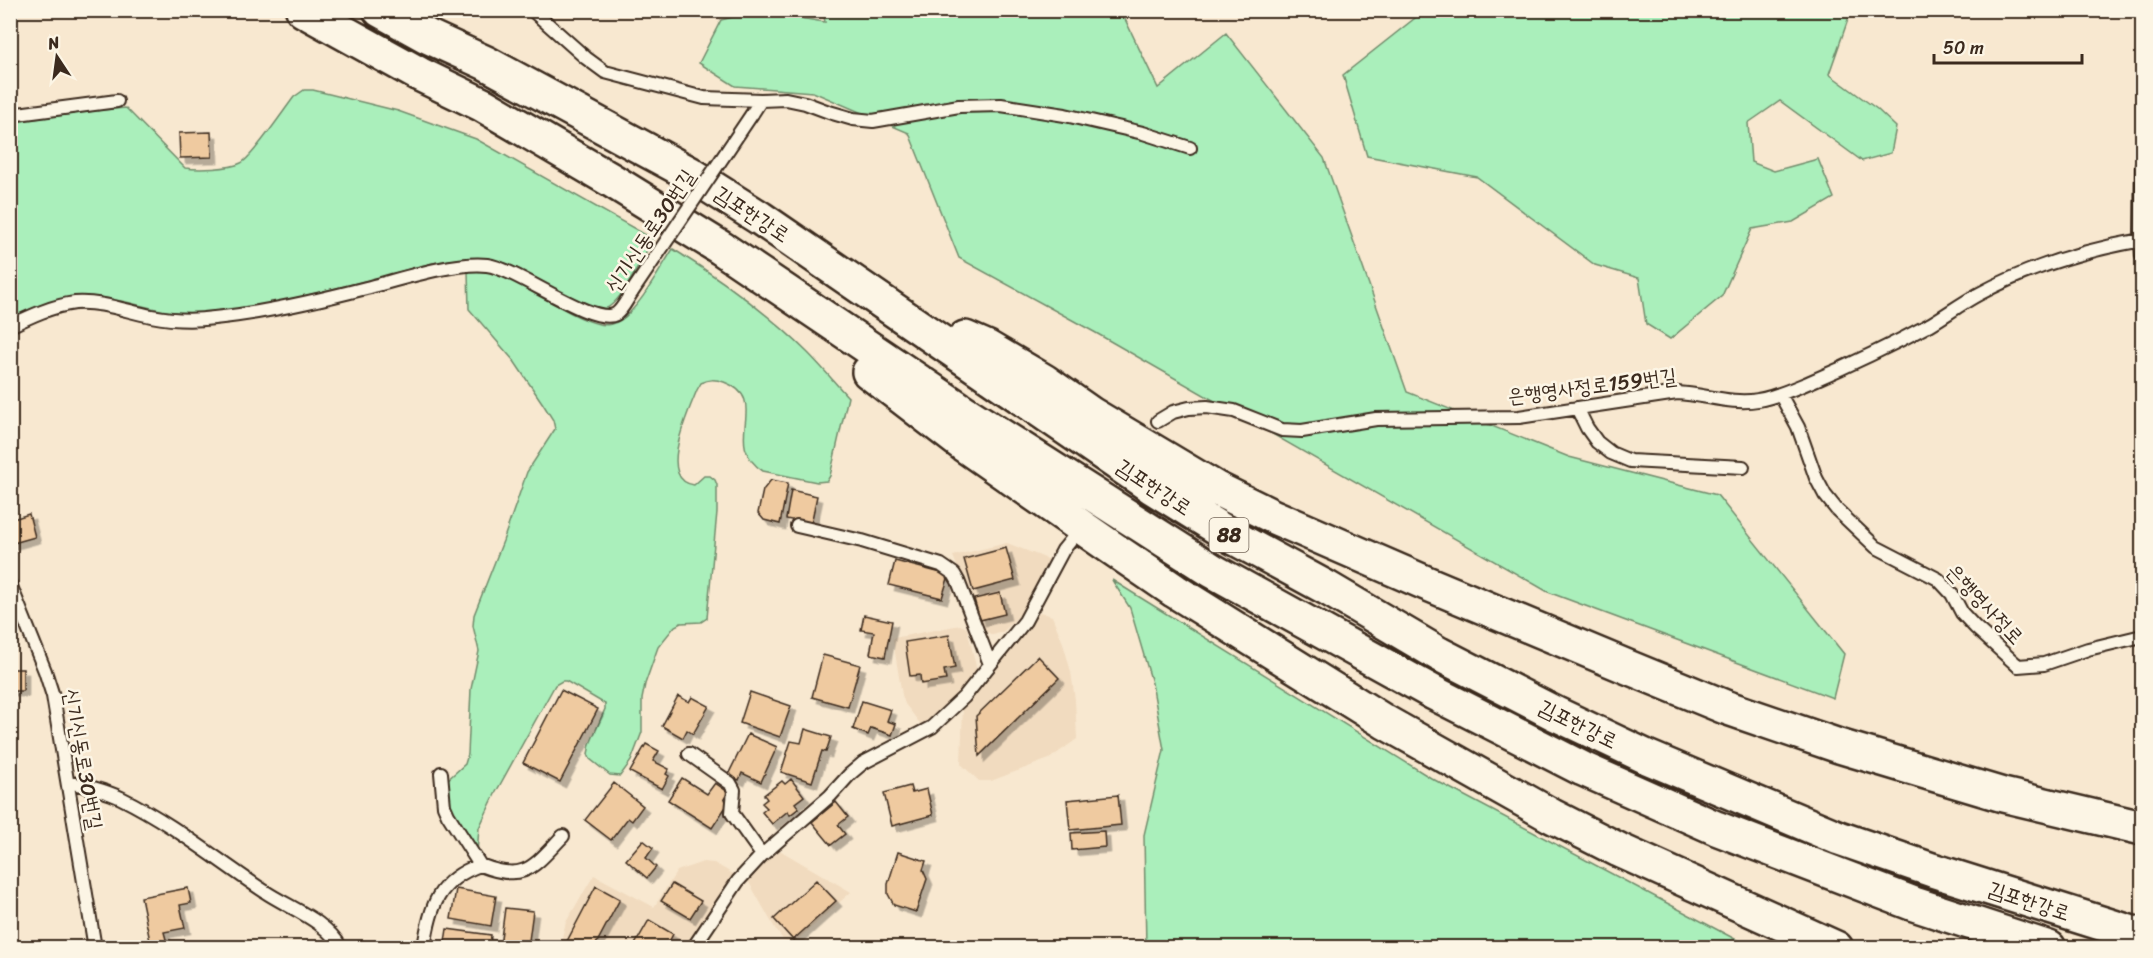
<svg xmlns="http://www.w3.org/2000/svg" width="2153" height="958" viewBox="0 0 2153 958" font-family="Sriracha,'Poor Story',sans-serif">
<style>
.built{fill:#f1dbbf}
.green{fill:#aaefbb;stroke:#728c6c;stroke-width:1.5}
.building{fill:#efcaa0;stroke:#3b2a1e;stroke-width:1.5;filter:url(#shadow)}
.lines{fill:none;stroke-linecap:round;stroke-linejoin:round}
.service-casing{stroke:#3b2a1e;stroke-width:16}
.trunk-casing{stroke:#3b2a1e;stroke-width:38}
.service{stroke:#fcf5e5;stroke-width:12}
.trunk{stroke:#fcf5e5;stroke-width:33}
.service-bridge-casing{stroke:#3b2a1e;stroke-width:16;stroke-linecap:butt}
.service-bridge{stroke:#fcf5e5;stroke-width:12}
.labels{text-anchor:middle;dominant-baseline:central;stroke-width:5;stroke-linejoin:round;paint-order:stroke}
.shield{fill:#fcf5e5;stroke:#75675a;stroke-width:1.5}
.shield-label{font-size:20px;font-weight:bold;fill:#3b2a1e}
.street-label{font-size:21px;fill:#3b2a1e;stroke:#fcf5e5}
</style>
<defs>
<filter id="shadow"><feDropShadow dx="5.5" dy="5.5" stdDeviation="0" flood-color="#0004"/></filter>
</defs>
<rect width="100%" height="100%" fill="#f8e8d0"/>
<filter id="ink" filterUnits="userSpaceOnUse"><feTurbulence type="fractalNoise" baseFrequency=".0167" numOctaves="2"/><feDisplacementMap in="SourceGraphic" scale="12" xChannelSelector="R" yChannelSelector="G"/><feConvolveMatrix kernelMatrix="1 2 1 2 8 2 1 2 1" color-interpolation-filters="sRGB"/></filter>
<g filter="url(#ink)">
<!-- built -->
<path class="built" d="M1007,543l43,17 -15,30 -13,22 -13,14 -6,6 -10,3 -11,-5 -29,-74z
M1040,612l12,4 11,27 8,29 4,28 2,39 -28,20 -58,22h-12l-18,-17 2,-60z
M960,625l7,3 10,43 -25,30 -30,25 -17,-22 -3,-9 -9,-54 1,-3z
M776,848l75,44 -58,52 -9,-3 -8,-11 -30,-53z
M703,862l11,1 23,13 -38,56 -14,15 -121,1 -4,-3 6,-23 28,-47 60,32 23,-36z"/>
<!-- green -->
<path class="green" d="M756,11l69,11 -2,-11h326l-25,6 34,71 68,-55 98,125 83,234 162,65 148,38 127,159 -11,44 -285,-106 -452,-259 -137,-75 -50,-125 -96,-41 -78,-6 -36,-23 22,-43z
M1424,11h427l-22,63 48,35 19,18 -5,26 -29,8 -82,-60 -32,22 3,39 23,9 44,-12 16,39 -41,24 -41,7 -30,67 -52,43 -24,-15 -7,-46 -44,-13 -118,-88 -110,-21 -24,-81z
M304,90h9l85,21 78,28 177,100c-9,16 -32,66 -49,70 -18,4 -74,-36 -94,-44 -9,-4 -20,-6 -30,-7 -36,-1 -73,12 -107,21 -57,14 -115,30 -173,34 -43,3 -83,-20 -126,-16 -22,2 -44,12 -63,22v-197l91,-12 24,-2 59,60c13,2 44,1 56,-5 11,-5 43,-53 53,-66z
M673,249c48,30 95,64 135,104 14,14 27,30 40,44l-18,79 -3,5 -10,1 -54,-11c-44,-29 10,-71 -39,-89 -9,-3 -15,-3 -23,1l-4,7c-8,20 -41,90 -3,95l10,-9h6l5,4 2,5v27l-10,106 -6,4 -20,1 -6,3 -17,21 -13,37 -3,15v33l-11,29 -11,15 -10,-1 -20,-16 -2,-5 2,-10 15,-35v-5l-39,-23h-4l-7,4 -59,107 -17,36 -2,25 -29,-46 -3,-25 20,-18 3,-10 3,-65 8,-38 -6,-25 1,-11 29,-74 24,-69 28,-43 -2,-9 -10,-16 -29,-43 -45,-52 -1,-38c11,0 21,0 32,4 33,12 66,41 99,49 7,2 16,0 22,-4 19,-13 39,-51 52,-71z
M1112,580l319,198 319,169h-604l-2,-112 20,-85 -12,-67 -22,-75z"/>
<!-- building -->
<path class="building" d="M211,132l1,25 -32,1 -1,-25z
M771,480l17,3 -8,41 -16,-4 -6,-7 5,-23z
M791,490l26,6 -6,28 -25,-5z
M29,514l6,23 -25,7v-24z
M1006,548l9,32 -42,11 -9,-32z
M895,561l54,14 -7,23 -53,-13z
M1000,593l5,21 -25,6 -6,-21z
M864,615l28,6 -7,36 -15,-3 4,-22 -13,-2z
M949,635l6,33 -11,2 2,10 -25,4 -1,-9 -10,1 -5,-34z
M823,655l37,10 -12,42 -36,-10z
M1038,656l21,22 -80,78 -3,-40z
M10,669h13v22h-13z
M561,690l37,19 -38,73 -37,-19z
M750,692l41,14 -11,31 -40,-14z
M678,696l11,6 3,-5 17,9 -16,28 -6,-4 -4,8 -21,-12z
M862,701l29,9 -4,11 9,3 -4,11 -21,-7 -3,7 -15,-6z
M805,729l26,8 -5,15 -4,-1 -10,31 -31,-10 10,-31 10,2z
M748,734l29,13 -16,35 -19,-9 -3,7 -11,-5z
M646,744l13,7 -6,10 16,8 -3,5 3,2 -7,13 -32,-17z
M682,778l25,16 8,-11 13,9 -4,7 5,3 -17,26 -44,-28z
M791,779l13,17 -9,7 4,5 -9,7 -2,-4 -16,13 -10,-12 5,-4 -5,-5 5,-4 -3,-4 18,-14 3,3z
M614,783l29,23 -11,15 -4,-3 -17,22 -26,-20z
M910,786l2,7 15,-4 6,26 -41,11 -8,-33z
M1118,795l3,30 -51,5 -3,-30z
M836,802l12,15 -10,8 7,9 -14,11 -19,-23z
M1104,831l1,16 -33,3 -1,-17z
M643,840l10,8 -7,10 10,9 -9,11 -21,-18z
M898,852l28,9 -3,9 4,9 -11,33 -22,-7 -6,-11v-10z
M816,880l20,21 -43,39 -19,-21z
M672,884l29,17 -11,17 -29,-17z
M596,886l24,13 -26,49h-25l-4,-3z
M188,888l3,15 -11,2 5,23 -21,4 3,11 -16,3 -10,-49z
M456,889l40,7 -5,30 -40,-7z
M505,908l28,3 -5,37 -28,-2z
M649,920l24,14 -7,14h-33z
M447,929l44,6 -1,13h-46z
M147,941l1,7h-31v-2z"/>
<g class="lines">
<!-- service casing -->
<g class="service-casing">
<path id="service" d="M532,10l54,48 19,14 99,26 57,2
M752,114l9,-14 25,-1 19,4 24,9 24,7 20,2 86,-15 42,-1 64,10 78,18 47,15
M10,115l107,-14
M2142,166l-1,74 1,16
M10,326c21,-10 42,-20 65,-23 25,-2 51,8 76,13 21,4 42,5 63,2 51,-5 102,-17 152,-30 31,-8 90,-27 121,-23 31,4 106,62 129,49 7,-5 11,-15 16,-22
M1780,394l18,33 18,51 9,17 12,15 39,37 62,32 14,15 10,19 13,14 43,39 26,-2 44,-15 54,-13
M1577,408l10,20 10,14 14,11 19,8 113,6
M1158,421l15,-9 16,-4 18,-1 27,4 48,19 20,1 74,-12 143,-2 158,-24c27,1 55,12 81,7 18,-3 35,-11 52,-18 40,-17 80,-36 119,-57 17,-10 33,-22 50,-31 52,-28 106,-44 163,-54
M797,526l65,15 79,24 13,9 4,7 32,83
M10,584l35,87 8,25 42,252
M689,754l41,29 4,7 -2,23 30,42
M441,773l3,33 4,9 32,50
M68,782c18,4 36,8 53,16 51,25 96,62 143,93 25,17 62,29 77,57
M424,948c6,-42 14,-68 56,-83 45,18 53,2 83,-29
M693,948l45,-67 24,-26 68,-59 20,-22 13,-11 69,-36 32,-30 61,-76 38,-71 9,-11"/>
</g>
<!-- trunk casing -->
<g class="trunk-casing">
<path id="trunk" d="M303,10l116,64 64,31 128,75 110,68 249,168 243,155 221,122 149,76 133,59 198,76 135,44
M380,10l47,26 59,27 203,110 71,45 392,269 79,49 96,52 112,66 115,59 93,44 192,81 93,32 210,66
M965,338l23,10 56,33 47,33 124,74 59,29 152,66 204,85 95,39 114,39 164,49 139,33
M869,372l95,73 148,103 63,43 210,131 167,94 67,34 217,98"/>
</g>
<!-- service -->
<use href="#service" class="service"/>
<!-- trunk -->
<use href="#trunk" class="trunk"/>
<!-- service-bridge casing -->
<g class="service-bridge-casing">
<path id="service-bridge" d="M632,292l120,-178"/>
</g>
<!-- service-bridge -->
<use href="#service-bridge" class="service-bridge"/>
</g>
</g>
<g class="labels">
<!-- shield labels -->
<rect class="shield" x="1209.5" y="518" width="39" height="34" rx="4.5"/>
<g class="shield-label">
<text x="1229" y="535">88</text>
</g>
<!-- street labels -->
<g class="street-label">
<text transform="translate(752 214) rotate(33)">김포한강로</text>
<text transform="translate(650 231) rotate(-56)">신기신동로30번길</text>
<text transform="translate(1592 386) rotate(-7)">은행영사정로159번길</text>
<text transform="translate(1154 487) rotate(33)">김포한강로</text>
<text transform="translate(1985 604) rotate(47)">은행영사정로</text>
<text transform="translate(1578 724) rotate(26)">김포한강로</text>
<text transform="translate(83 759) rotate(80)">신기신동로30번길</text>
<text transform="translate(2029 901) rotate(18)">김포한강로</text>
</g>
</g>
<!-- margin -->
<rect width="2153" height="958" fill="none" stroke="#fcf5e5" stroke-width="36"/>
<rect x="18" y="18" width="2117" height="922" fill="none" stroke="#3b2a1e" stroke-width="2" filter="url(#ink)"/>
<!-- north arrow -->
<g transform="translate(57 57) rotate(347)" stroke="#fcf5e5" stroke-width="4.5" paint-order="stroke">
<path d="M0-4.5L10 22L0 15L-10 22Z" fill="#3b2a1e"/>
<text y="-9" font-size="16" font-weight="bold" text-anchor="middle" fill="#3b2a1e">N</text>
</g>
<!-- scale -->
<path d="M1934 54v9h148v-9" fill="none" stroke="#3b2a1e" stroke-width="3"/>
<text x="1943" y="54" font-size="18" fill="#3b2a1e" stroke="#fcf5e5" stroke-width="4.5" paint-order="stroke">50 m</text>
</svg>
